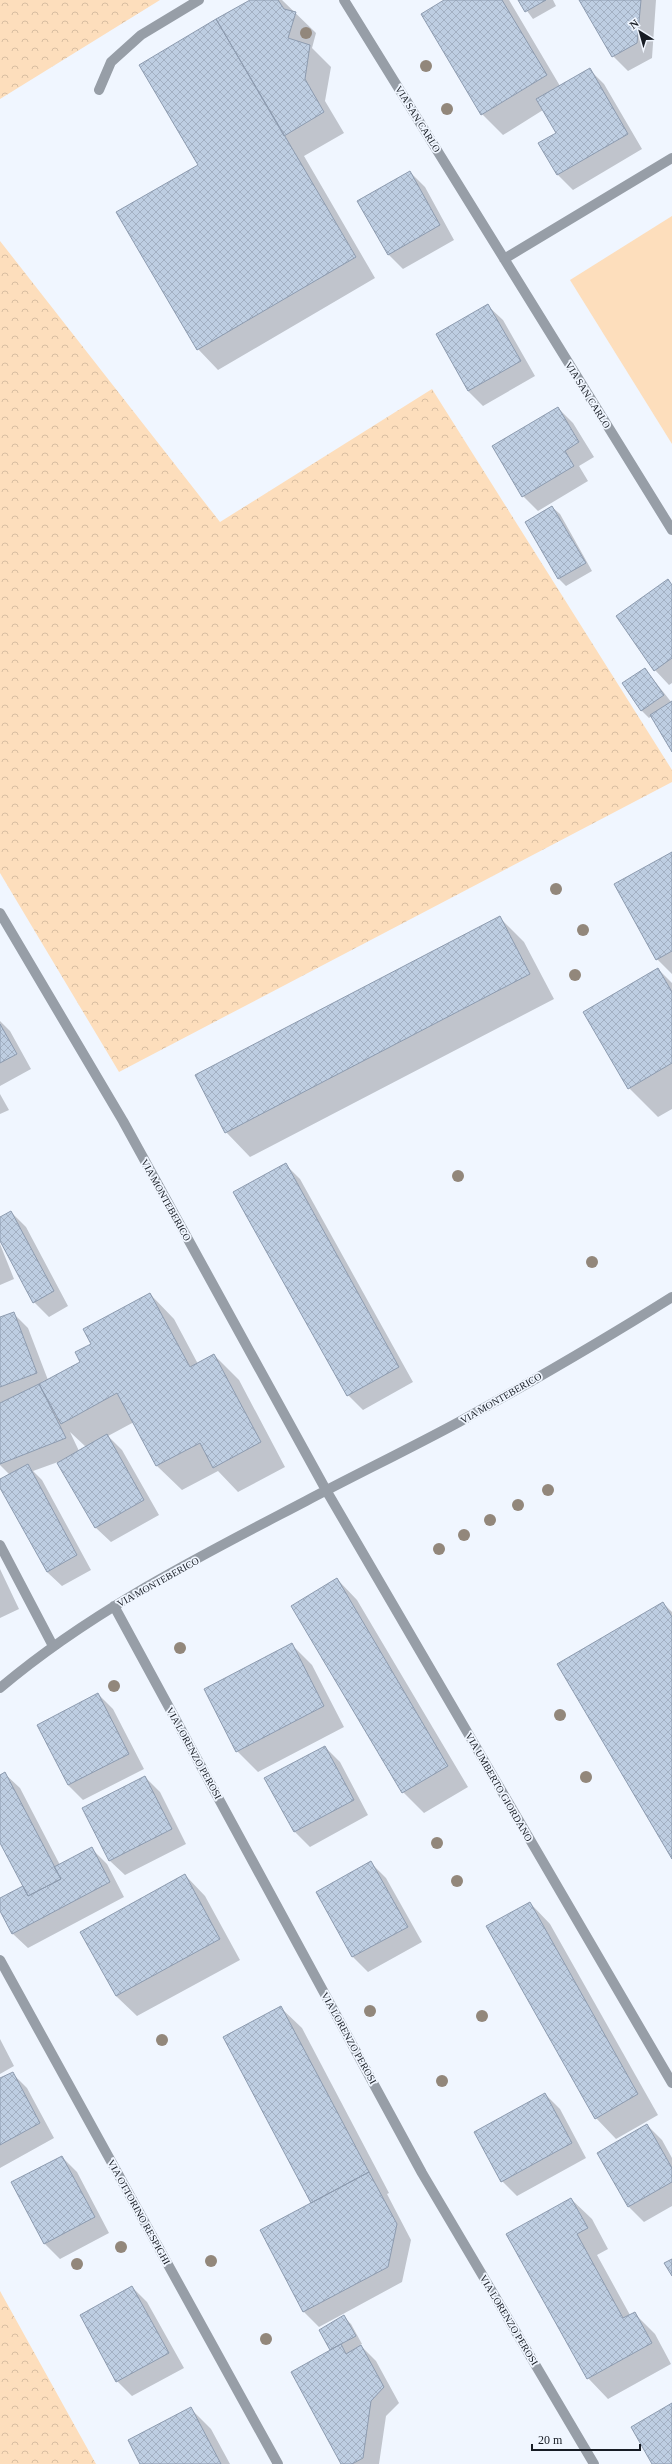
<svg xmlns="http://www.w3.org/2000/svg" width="672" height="2464" viewBox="0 0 672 2464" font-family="'Times New Roman',serif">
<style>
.forest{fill:url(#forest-crowns)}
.garden{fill:#fddebc}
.shadow{fill:#0003;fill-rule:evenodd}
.building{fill:url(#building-cross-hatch);stroke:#8d9baf}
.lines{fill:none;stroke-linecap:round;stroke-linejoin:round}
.minor{stroke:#979ea7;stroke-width:10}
.tree{fill:#92877b}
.labels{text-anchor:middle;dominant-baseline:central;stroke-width:3.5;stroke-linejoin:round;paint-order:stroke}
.street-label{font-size:10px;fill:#171c24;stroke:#f0f6ff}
</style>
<defs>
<pattern id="forest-crowns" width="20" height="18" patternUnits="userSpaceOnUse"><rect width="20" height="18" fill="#fddebc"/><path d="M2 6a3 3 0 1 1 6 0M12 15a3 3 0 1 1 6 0" fill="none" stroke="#d8bea1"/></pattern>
<pattern id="building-cross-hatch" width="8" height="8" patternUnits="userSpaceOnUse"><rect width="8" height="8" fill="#becee2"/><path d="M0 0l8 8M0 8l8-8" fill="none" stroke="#a3b0c2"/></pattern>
</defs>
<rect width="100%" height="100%" fill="#f0f6ff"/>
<!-- forest -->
<path class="forest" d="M0,0h160l-160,99z
M0,241l220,281 212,-133 240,381v12l-553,290 -119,-199z
M0,2291l96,173h-96z"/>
<!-- garden -->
<path class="garden" d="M672,216v228l-102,-164z"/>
<!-- shadow -->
<path class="shadow" d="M251,0h31l34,33 -4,15 19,19 -6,34 19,32 -40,23 71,122 -157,92 -20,-21 1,-184z
M446,0h63l51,86 29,-17 15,15 38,65 -69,41 -15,-15 -18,-32 17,-10 -14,-23 -40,25 -21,-21z
M519,0h34l3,6 -23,13z
M581,0h75l-4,58 -24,13 -15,-15z
M410,172l15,15 29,53 -51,29 -15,-15z
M488,306l15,14 32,56 -52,30 -15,-15 -31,-56z
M558,408l15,15 21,34 -15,9 9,15 -50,30 -15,-15 -30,-50z
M552,507l8,7 32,57 -26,15 -7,-7 -33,-57z
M668,581l4,4v98l-3,2 -14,-15z
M645,669l27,34v47l-20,-34 -3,2 -8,-8z
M672,853v121l-15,-15z
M500,918l24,24 30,57 -304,158 -24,-25z
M658,969l14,14v126l-14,8 -29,-29z
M0,1021l10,10 21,38 -31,17z
M0,1094l9,16 -9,4z
M285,1164l15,15 113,203 -50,28 -15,-15z
M11,1212l15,15 42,79 -19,11 -15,-15 -34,-63v-21z
M0,1244l14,35 -14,6z
M150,1294l24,25 24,45 16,-9 25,25 46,87 -47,25 -20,-21 -36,19 -25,-24 -23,-44 -26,14 14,14 37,65 -48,27 -15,-14 -38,-66 -25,9 9,9 49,90 -29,16 -15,-14 -47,-87v-5l10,-5 -10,-10v-146l13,-6 15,15 20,52 34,-17 10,-19zM70,1432l16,15 -7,4z
M0,1569l19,40 -19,9z
M337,1579l20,21 111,187 -44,26 -21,-21 -110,-186z
M663,1603l9,9v244z
M292,1645l20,20 32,62 -86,45 -21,-21z
M98,1694l15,15 31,60 -61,31 -15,-15z
M325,1747l15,15 28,53 -58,32 -15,-15 -29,-54z
M5,1774l15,14 40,77 32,-16 15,15 17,33 -96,51 -15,-14 -13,-26v-9l24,-12 -24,-46v-65z
M145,1777l15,15 26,52 -61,31 -15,-14z
M371,1863l15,15 36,64 -54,30 -15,-15 -35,-64z
M185,1875l20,21 35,64 -103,56 -21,-20z
M530,1903l20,21 108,191 -42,24 -20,-21z
M281,2008l21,20 87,165 -2,1 24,46 -9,42 -83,45 -15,-15 -43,-81 52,-28z
M0,2039l14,27 -14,8z
M12,2073l15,15 27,50 -54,30v-88z
M545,2094l15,15 26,49 -69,38 -15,-15z
M647,2125l15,15 10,18v48l-28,16 -15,-15 -31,-54z
M62,2157l15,15 32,61 -49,26 -15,-15 -32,-61z
M571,2199l21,20 16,30 -11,6 33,60 4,-2 21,21 16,30 -63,35 -20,-21z
M132,2287l15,15 37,66 -52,28 -15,-15z
M344,2317l7,7 11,20 -2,1 16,16 23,42 -13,13 -7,48h-37l-11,-114 -11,-20z
M190,2408l21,21 19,35h-89z"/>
<!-- building -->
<path class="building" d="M250,0h28l6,9 12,3 -8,26 22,7 -5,34 19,33 -40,24 -68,-117z
M444,0h58l45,75 -66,40 -60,-101z
M518,0h28l-21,12z
M579,0h62l-4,43 -25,14z
M216,19l140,238 -159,93 -81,-138 82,-47 -59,-100z
M590,68l38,66 -71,41 -19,-32 18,-10 -20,-34z
M410,171l30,54 -52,30 -31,-54z
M488,304l33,57 -53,30 -32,-57z
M558,407l21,35 -14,9 9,15 -52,31 -30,-51z
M552,506l34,57 -28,16 -33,-57z
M668,579l4,6v73l-18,13 -38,-55z
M645,668l19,27 -23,16 -19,-28z
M672,701v51l-22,-37z
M672,852v99l-16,9 -42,-76z
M500,916l30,58 -305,159 -30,-58z
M658,968l14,24v71l-44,26 -45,-77z
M0,1024l17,30 -17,9z
M286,1163l113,204 -52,29 -114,-204z
M11,1211l43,80 -21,12 -33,-62v-24z
M150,1293l40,74 24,-13 47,88 -48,26 -13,-25 -44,23 -39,-73 -56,31 -22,-40 41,-22 -5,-10 16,-8 -8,-15z
M14,1312l23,61 -37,14v-70z
M39,1384l27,54 -66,26v-61z
M107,1434l37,66 -49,28 -38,-65z
M28,1464l49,91 -30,17 -47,-84v-9z
M337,1578l111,188 -46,27 -111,-187z
M663,1602l9,15v242l-115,-195z
M292,1643l32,63 -88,46 -32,-63z
M98,1693l31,61 -61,31 -31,-60z
M325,1746l29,54 -60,32 -30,-54z
M5,1772l56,107 -33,17 -28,-53v-68z
M145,1776l27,53 -63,32 -27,-53z
M92,1847l18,35 -98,52 -12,-23v-13l23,-12 5,10 33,-17 -7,-12z
M371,1861l37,66 -56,30 -36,-65z
M185,1874l35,65 -104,57 -36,-64z
M530,1902l108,192 -43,25 -109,-193z
M281,2006l88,166 -58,31 -88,-166z
M13,2072l27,51 -40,22v-67z
M545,2093l27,50 -71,39 -27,-50z
M647,2124l25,44v14l-44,25 -31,-54z
M62,2156l33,61 -51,27 -33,-62z
M369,2172l28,52 -9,43 -85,45 -43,-82z
M571,2198l17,30 -11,6 46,84 12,-6 17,31 -65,36 -81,-145z
M672,2259v17l-8,-13z
M132,2286l37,67 -53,29 -36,-67z
M344,2315l12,21 -26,14 -11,-20z
M341,2344l5,10 15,-9 23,42 -13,14 -8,57 -11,6h-11l-50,-92z
M672,2403v61h-20l-21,-37z
M191,2407l30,57h-81l-12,-24z"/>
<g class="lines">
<!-- minor -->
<path class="minor" d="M344,0l328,530
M99,90l12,-28 30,-27 58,-35
M504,259l168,-101
M0,913l123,208 203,369 346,593
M0,1545l53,101
M114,1606l308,567 172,291
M0,1688c92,-78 201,-132 306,-187 51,-27 103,-52 153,-79 72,-40 143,-81 213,-125
M0,1960l278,504"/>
</g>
<!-- trees -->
<g class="tree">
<circle cx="306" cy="33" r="6"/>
<circle cx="426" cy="66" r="6"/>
<circle cx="447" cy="109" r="6"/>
<circle cx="556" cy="889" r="6"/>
<circle cx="583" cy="930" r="6"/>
<circle cx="575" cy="975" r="6"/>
<circle cx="458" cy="1176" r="6"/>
<circle cx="592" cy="1262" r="6"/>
<circle cx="548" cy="1490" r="6"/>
<circle cx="518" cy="1505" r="6"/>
<circle cx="490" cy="1520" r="6"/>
<circle cx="464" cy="1535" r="6"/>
<circle cx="439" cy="1549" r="6"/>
<circle cx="180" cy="1648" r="6"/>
<circle cx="114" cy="1686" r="6"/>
<circle cx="560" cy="1715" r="6"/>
<circle cx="586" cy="1777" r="6"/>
<circle cx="437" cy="1843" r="6"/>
<circle cx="457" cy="1881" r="6"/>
<circle cx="370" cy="2011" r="6"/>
<circle cx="482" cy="2016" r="6"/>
<circle cx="162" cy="2040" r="6"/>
<circle cx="442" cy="2081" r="6"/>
<circle cx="121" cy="2247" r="6"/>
<circle cx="211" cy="2261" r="6"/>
<circle cx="77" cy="2264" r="6"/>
<circle cx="266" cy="2339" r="6"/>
</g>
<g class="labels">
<!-- street labels -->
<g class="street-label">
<text transform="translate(418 119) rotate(58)">VIA SAN CARLO</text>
<text transform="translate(588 395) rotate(58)">VIA SAN CARLO</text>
<text transform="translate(166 1200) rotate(61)">VIA MONTEBERICO</text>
<text transform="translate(501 1398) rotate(-30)">VIA MONTEBERICO</text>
<text transform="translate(158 1582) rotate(-29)">VIA MONTEBERICO</text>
<text transform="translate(194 1753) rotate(61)">VIA LORENZO PEROSI</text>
<text transform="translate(499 1787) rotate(60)">VIA UMBERTO GIORDANO</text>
<text transform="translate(349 2038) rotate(61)">VIA LORENZO PEROSI</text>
<text transform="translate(139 2212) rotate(61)">VIA OTTORINO RESPIGHI</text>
<text transform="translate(509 2320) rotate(59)">VIA LORENZO PEROSI</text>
</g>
</g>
<!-- north arrow -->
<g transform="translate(640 32) rotate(323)" stroke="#f0f6ff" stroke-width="3" paint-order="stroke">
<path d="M0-3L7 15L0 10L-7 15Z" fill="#171c24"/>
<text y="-6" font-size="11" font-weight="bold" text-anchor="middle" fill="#171c24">N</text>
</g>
<!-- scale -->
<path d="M532 2444v6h108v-6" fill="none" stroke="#171c24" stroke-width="2"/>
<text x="538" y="2444" font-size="12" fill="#171c24" stroke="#f0f6ff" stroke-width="3" paint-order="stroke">20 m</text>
</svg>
